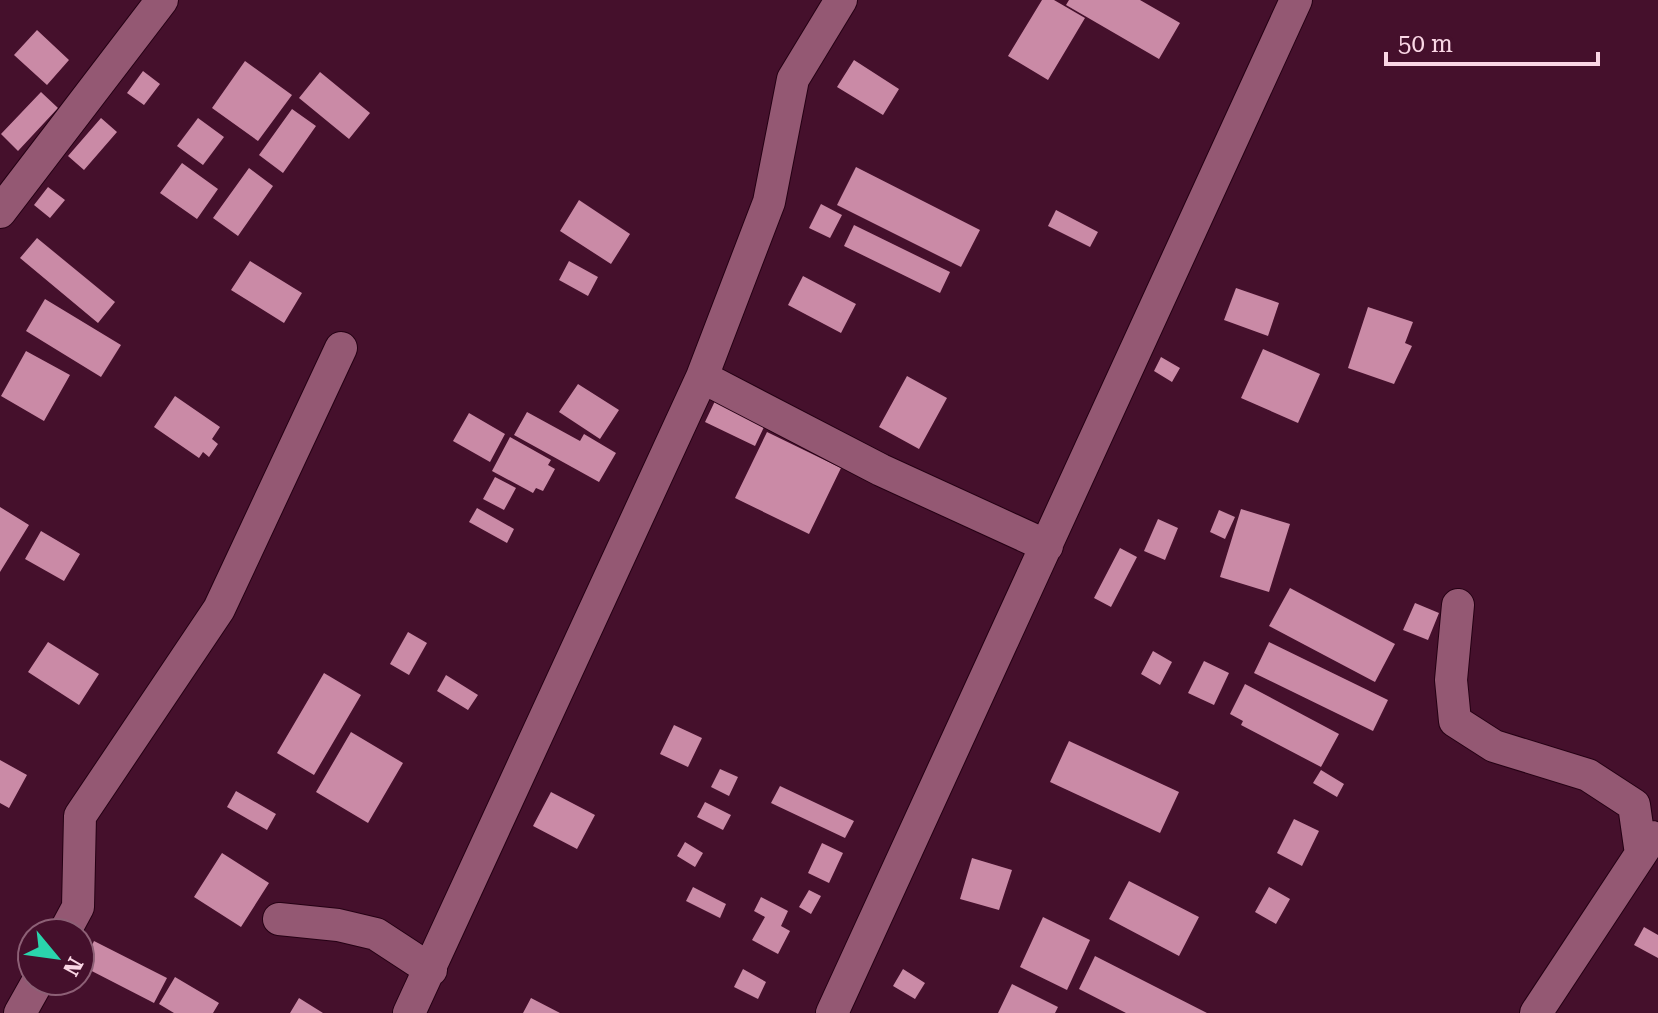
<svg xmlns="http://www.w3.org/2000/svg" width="1658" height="1013" viewBox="0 0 1658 1013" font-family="'Roboto Serif',serif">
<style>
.building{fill:#ca8aa6}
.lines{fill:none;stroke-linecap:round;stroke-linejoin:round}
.minor-casing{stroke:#250114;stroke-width:34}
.minor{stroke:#945873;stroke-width:32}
</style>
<rect width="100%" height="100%" fill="#45102c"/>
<!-- building -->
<path class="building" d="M1042,0h12l31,18 -37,62 -40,-24z
M1069,0h71l40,23 -21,36 -93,-54z
M37,30l32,30 -22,25 -33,-30z
M854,60l45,29 -16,26 -46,-28z
M245,61l47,34 -34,46 -46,-33z
M143,71l17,13 -16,21 -17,-12z
M320,72l50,41 -21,26 -50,-41z
M41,92l17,16 -40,43 -17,-17z
M292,109l24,17 -33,47 -24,-18z
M101,118l16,14 -33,38 -16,-14z
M198,118l26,19 -21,28 -26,-19z
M182,163l36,26 -21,30 -37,-26z
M856,167l124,63 -19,37 -124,-62z
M249,168l24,18 -35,50 -25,-18z
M48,187l17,13 -15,18 -16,-13z
M579,200l51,34 -19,30 -51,-33z
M821,204l21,11 -12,23 -21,-10z
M1056,210l42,22 -8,15 -42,-21z
M854,225l96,47 -10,21 -96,-47z
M37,238l78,64 -17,21 -78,-65z
M250,261l52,32 -18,30 -53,-33z
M569,261l29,16 -10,19 -29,-16z
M803,276l53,28 -15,29 -53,-28z
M1236,288l43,15 -11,33 -44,-16z
M45,299l76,46 -20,32 -75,-46z
M1368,307l45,15 -8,21 7,3 -18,38 -46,-16z
M1263,349l57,25 -22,49 -57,-25z
M26,351l44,24 -26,46 -43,-25z
M1161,357l19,11 -8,14 -18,-11z
M907,376l40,22 -28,51 -40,-22z
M578,384l41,26 -19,29 -41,-27z
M175,396l45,31 -8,12 6,5 -9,13 -6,-5 -4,6 -45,-31z
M715,401l50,24 -10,21 -50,-24z
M527,412l53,29 4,-7 32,19 -17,29 -85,-47z
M469,413l36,21 -15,28 -37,-21z
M767,432l74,36 -32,66 -74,-36z
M510,437l41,23 -3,5 7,4 -12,22 -7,-3 -3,5 -41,-22z
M495,477l21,11 -12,22 -21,-11z
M0,507l29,18 -29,47z
M477,508l37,21 -7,14 -38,-21z
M1241,509l49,15 -21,68 -49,-15z
M1219,510l16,7 -10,22 -15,-7z
M1158,519l20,9 -13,32 -21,-9z
M41,531l39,23 -16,27 -39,-22z
M1120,548l17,9 -26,50 -17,-9z
M1290,588l105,56 -20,38 -106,-56z
M1415,603l24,10 -11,27 -25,-10z
M408,632l19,11 -18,32 -19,-11z
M48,642l51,32 -20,31 -51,-33z
M1269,642l119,58 -15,31 -119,-58z
M1153,651l19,11 -12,23 -19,-11z
M1204,661l25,12 -15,32 -26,-12z
M324,673l37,22 -47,80 -37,-22z
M446,675l32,20 -10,15 -31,-19z
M1245,684l94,50 -18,33 -80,-42 2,-4 -13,-7z
M674,725l28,13 -14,29 -28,-13z
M351,732l52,31 -35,60 -52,-31z
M1069,741l110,51 -19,41 -110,-51z
M0,760l27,15 -18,33 -9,-5z
M720,769l18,8 -9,19 -18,-9z
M1321,770l23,14 -7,13 -24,-14z
M780,786l74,35 -9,17 -74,-35z
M236,791l40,23 -9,16 -40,-23z
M551,792l44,23 -18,34 -44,-23z
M705,802l26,13 -8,15 -26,-13z
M1294,819l25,12 -17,35 -25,-13z
M685,842l18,11 -8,14 -18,-11z
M822,843l21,10 -14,30 -21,-10z
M222,853l47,30 -28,44 -47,-30z
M972,858l40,12 -13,40 -39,-11z
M1129,881l70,36 -20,39 -70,-37z
M693,887l33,17 -6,14 -34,-17z
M1269,887l21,12 -14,25 -21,-12z
M809,890l12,6 -10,18 -12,-7z
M761,897l27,14 -7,15 9,5 -12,23 -26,-14 13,-23 -11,-6z
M1043,917l47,23 -23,50 -47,-23z
M1644,927l14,8v23l-24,-13z
M94,941l73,37 -13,25 -72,-37z
M1095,956l112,57h-81l-47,-24z
M743,969l23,13 -8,17 -24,-12z
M903,969l22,14 -10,16 -22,-13z
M175,977l44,26 -6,10h-39l-15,-9z
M1012,984l46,23 -3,6h-57z
M299,998l24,15h-33z
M531,998l29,15h-37z"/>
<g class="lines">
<!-- minor casing -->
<g class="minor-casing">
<path id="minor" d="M0,212l162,-212
M702,377l179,93 166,76
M1458,605l-7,75 4,41 39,25 94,29 46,30 7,49
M279,919l59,6 38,9 55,36
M64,933l14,-26 2,-91 139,-207 122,-261
M20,1013l18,-32
M409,1013l293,-636 67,-175 24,-123 48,-79
M832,1013l464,-1013
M1536,1013l116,-176"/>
</g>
<!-- minor -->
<use href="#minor" class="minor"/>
</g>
<!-- north arrow -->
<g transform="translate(56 957) rotate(119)"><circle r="38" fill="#45102c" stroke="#8d6076" stroke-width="2"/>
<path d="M0-6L14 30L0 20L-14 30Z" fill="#2ad5ac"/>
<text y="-12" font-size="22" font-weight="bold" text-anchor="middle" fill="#fad7e5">N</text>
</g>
<!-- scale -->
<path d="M1386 52v12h212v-12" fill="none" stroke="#fad7e5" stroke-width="4"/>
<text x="1398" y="52" font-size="24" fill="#fad7e5" stroke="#45102c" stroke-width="6" paint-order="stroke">50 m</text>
</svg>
